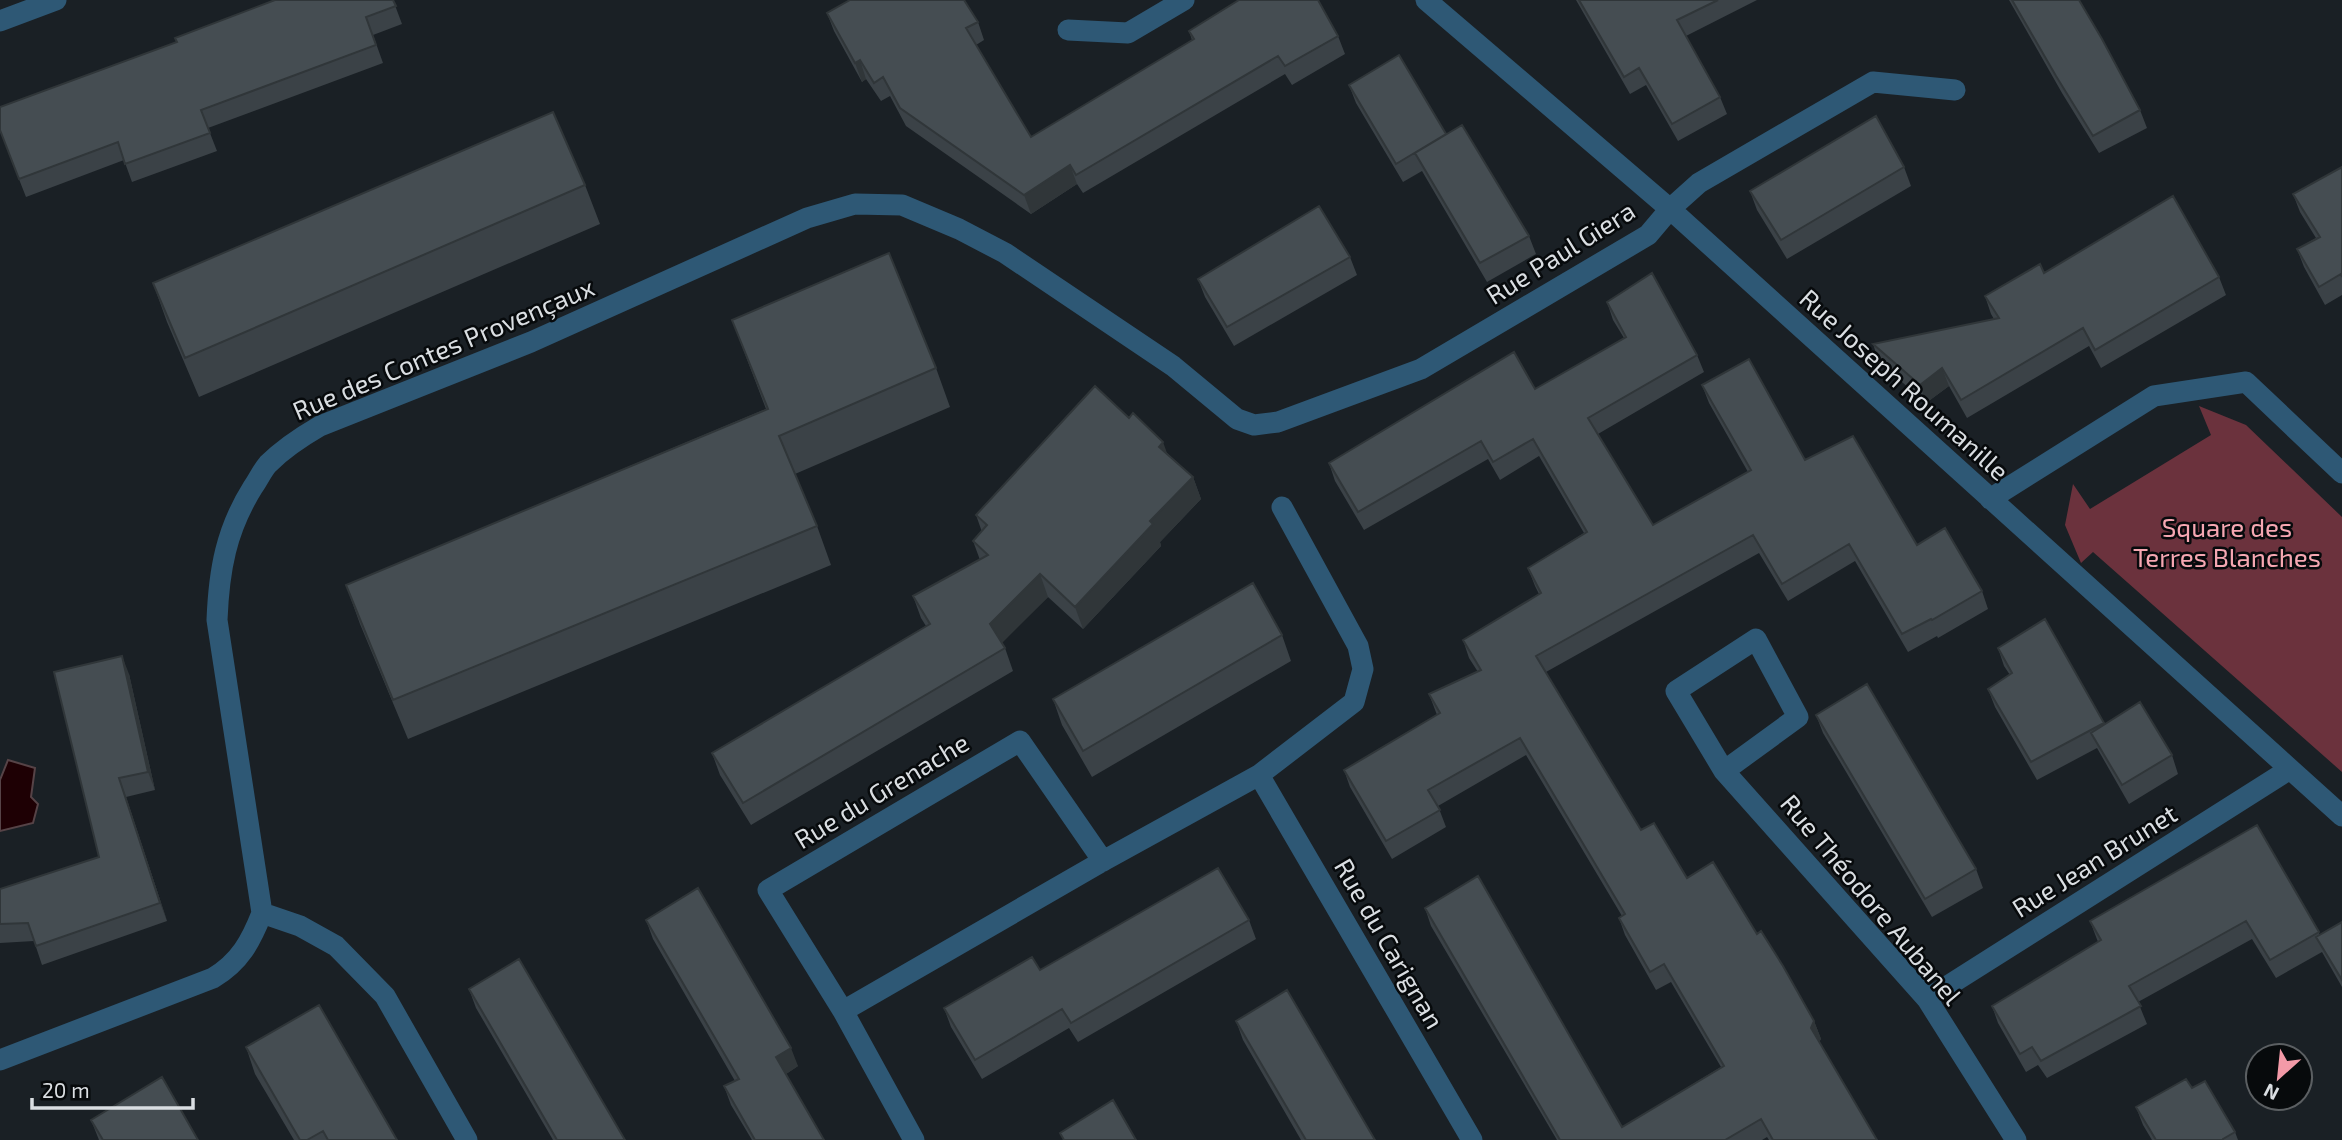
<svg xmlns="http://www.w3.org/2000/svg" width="2342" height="1140" viewBox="0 0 2342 1140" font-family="'Exo 2',sans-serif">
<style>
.green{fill:#6b323d}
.water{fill:#1e0004;stroke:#564347;stroke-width:2}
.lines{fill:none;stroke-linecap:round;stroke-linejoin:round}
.street{stroke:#2e5875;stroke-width:21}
.wall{fill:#3b4247}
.shaded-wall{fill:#303639}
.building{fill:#454d52;stroke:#303639;stroke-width:2}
.labels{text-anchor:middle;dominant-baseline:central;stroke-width:5;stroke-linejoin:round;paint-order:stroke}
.street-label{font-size:26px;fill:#dadee2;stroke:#070a0c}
.park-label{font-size:26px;fill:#f6a7b2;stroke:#070a0c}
</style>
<rect width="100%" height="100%" fill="#1a2025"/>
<!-- green -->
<path class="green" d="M2199,406l47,19 96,92v255l-249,-220 -12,11 -16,-38 8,-41 17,25 121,-74z"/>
<!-- water -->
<path class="water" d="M8,760l27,8 -4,29 7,7 -5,19 -33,8v-51z"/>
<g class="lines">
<!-- street -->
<path class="street" d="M1426,0l244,209 672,607
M0,21l56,-21
M1068,30l60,3 56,-33
M1990,499l164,-103 92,-14 96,91
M1724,771l74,-54 -42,-78 -80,52 48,80 203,228 89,141
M1259,775l213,365
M1103,861l-83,-120 -252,149 75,121 260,-150 156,-86 95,-73 9,-33 -5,-23 -76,-139
M262,913l38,13 36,20 49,50 82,144
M1927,999l363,-230
M843,1011l71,129
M0,1060l213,-82c27,-16 38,-37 49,-65l-45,-293c2,-50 9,-90 36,-133 5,-7 9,-16 15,-23 15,-15 33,-27 52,-38l211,-84 276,-124 48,-14 47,1 57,24 46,24 168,113 64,53 17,6 24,-3 143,-53 227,-134 22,-26 29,-26 174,-101 82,8"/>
</g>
<!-- wall -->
<path class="wall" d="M393,0l9,24 -29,11 10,28 -175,65 9,23 -85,31 -8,-22 -98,37 -26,-66 177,-89z
M1576,0h181l-71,36 34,61 7,17 -49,27 -32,-56 -16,9z
M2009,0h70l61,110 7,18 -48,25 -37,-60z
M827,13l151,9 6,18 -8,5 55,92 161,-97 -3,-9 149,5 7,18 -53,31 -7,-11 -202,119 -6,-9 -46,30 -125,-88 -16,-30 -9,5 -15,-22 -4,3 -28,-51z
M1349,85l97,49 83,102 7,18 -49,28 -65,-111 -19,11 -47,-79z
M1904,167l7,19 -124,73 -30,-49 -7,-19z
M2342,167v128l-17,10 -21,-38 -7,-18 19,-11 -16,-26 -7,-18z
M585,185l15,39 -401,173 -32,-75 -14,-39z
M1350,257l7,18 -123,71 -29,-49 -7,-18z
M2044,273l175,4 7,18 -125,73 -12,-22 -122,72 -18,-32 -23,17 -47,-41 -6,-18 121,-25 -3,-5 -6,-18z
M1607,302l90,53 7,17 -106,62 55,91 95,-53 -39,-69 -7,-18 215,160 65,46 6,18 -50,29 -1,-2 -29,16 -53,-91 -67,40 -29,-48 -213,119 95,158 46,48 70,56 57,87 7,18 -2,3 58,98h-108l-2,-3 -5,3h-205l-126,-214 -6,-18 197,219 99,-60 -50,-85 -15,8 -31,-55 -6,-17 3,-2 -96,-161 -88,51 8,21 -54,32 -42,-72 -6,-17 93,-55 -8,-21 49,-22 -9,-14 -6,-18 76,-46 -4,-8 -7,-18 56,-35 -45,-77 -39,24 -12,-21 -124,71 -29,-49 -6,-18 206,-74 89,-51 -11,-18z
M732,320l204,48 14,39 -155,67 22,52 14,39 -423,174 -48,-115 -14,-39 420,-176z
M1129,418l64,59 8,22 -41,43 1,4 -78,83 -35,-32 -47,46 4,5 8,23 -262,154 -31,-50 -8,-22 214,-127 -5,-8 -8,-22 67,-36 -7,-19 9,-9 -6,-17z
M2045,619l60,105 67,31 6,19 -49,30 -32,-56 -60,32 -42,-73 -7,-18 22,-14 -6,-9 -6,-18z
M1282,635l9,26 -199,116 -30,-52 -9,-26z
M129,674l26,116 -29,7 41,124 -125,44 -8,-24 -34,2v-54l99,-32z
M1816,715l160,154 7,19 -51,29 -109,-184z
M2257,825l63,110 22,-13v65l-20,-35 -46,26 -24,-39 -114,63 9,22 -100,54 -9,-13 -12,7 -28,-49 -6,-17 106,-64 -8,-21z
M646,920l152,146 -12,8 38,66h-72l-21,-35 -7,-19 11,-5 -82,-142z
M1249,920l7,19 -178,103 -9,-14 -87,51 -31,-52 -7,-19 96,-38z
M469,989l156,151h-72l-77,-132z
M1236,1021l139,119h-74l-58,-100z
M246,1047l151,93h-103l-39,-66z
M2192,1088l43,44 3,8h-86l-9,-15 -7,-18z
M91,1120l107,20h-99z"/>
<!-- shaded-wall -->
<path class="shaded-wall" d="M860,60l6,19 -4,3 -7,-19z
M1070,165l7,19 -46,30 -7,-19z
M1942,368l7,18 -23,17 -6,-18z
M1163,442l8,22 -12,-17z
M1193,477l8,22 -41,43 1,4 -78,83 -8,-22 75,-86z
M1040,574l8,23 -50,50 -8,-23z
M122,656l7,18 26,116 -7,-18z
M119,778l7,19 41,124 -7,-18z
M1814,1021l7,18 -4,7 -6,-18z
M791,1048l7,18 -15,10 -7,-19z"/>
<!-- building -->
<path class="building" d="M275,0h118l3,6 -30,11 10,28 -175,65 9,23 -85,31 -7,-22 -99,37 -19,-49v-23l177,-65 -2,-4z
M850,0h114l14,22 -12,6 65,109 163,-98 -5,-8 50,-31h79l20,36 -53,30 -7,-10 -202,119 -6,-10 -46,30 -124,-87 -17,-31 -9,6 -14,-23 -5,3 -28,-50z
M1579,0h139l-41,20 43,77 -48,27 -33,-56 -15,9z
M2012,0h67l23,39 38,71 -47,26 -37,-60z
M1399,55l47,79 -50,30 -47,-79z
M553,112l32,73 -400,173 -32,-75z
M1876,116l28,51 -123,73 -31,-49z
M1462,125l67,111 -49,27 -65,-110z
M2342,167v110l-1,-3 -22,13 -22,-38 23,-12 -27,-43z
M2173,196l46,81 -124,73 -12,-22 -122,72 -19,-32 -22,17 -47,-41 126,-26 -14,-22 55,-32 4,9z
M1319,206l31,51 -123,70 -29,-48z
M889,253l47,115 -157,68 38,90 -424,174 -47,-115 422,-176 -36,-89z
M1652,273l45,82 -109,63 65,107 98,-55 -49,-85 47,-26 56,101 48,-24 64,109 28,-17 37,63 -50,29 -1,-1 -29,15 -53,-90 -67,40 -29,-49 -217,121 105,174 13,-7 33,55 26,-16 44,72 4,-3 22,35 31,55 -3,7 66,112h-104l-12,-21 -36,21h-165l-135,-232 53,-32 144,251 102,-61 -60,-102 -14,8 -31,-54 6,-4 -105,-176 -92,52 12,20 -54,31 -42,-71 96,-57 -11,-19 52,-24 -18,-30 78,-47 -13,-25 59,-36 -54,-93 -40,23 -12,-21 -123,71 -29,-49 185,-111 21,37 91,-52 -19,-35z
M1095,386l34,32 4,-5 30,29 -4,5 34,30 -43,44 3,3 -78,83 -35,-33 -50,50 15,24 -262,155 -31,-50 218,-129 -17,-28 75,-41 -15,-14 14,-16 -11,-10z
M1253,583l29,52 -199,116 -30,-52z
M2045,619l59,104 -73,39 -43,-73 24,-16 -14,-25z
M122,656l26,116 -29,6 41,125 -124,43 -8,-23 -28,1v-35l99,-32 -45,-185z
M1867,684l109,185 -51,30 -109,-184z
M2140,702l32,53 -50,30 -31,-52z
M2257,825l62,107 -49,28 -24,-39 -117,65 12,20 -100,55 -9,-14 -12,7 -28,-48 109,-66 -11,-19z
M1218,868l31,52 -178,103 -9,-14 -87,51 -31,-52 88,-51 8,13z
M698,888l93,160 -15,9 48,83h-69l-31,-54 15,-7 -93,-159z
M2342,922v58l-26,-43z
M519,959l106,181h-68l-88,-151z
M1287,990l88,150h-69l-70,-119z
M319,1005l78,135h-69l-5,-9 -16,9h-7l-54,-93z
M162,1077l36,63h-95l-12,-20z
M2186,1079l6,9 13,-7 30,51 -12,7v1h-67l-20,-33z
M1113,1100l23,40h-72l-4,-7z"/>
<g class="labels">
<!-- street labels -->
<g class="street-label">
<text transform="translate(1560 252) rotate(-32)">Rue Paul Giera</text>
<text transform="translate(443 348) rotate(-23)">Rue des Contes Provençaux</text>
<text transform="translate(1905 384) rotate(42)">Rue Joseph Roumanille</text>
<text transform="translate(881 790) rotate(-31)">Rue du Grenache</text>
<text transform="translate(2094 860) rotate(-32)">Rue Jean Brunet</text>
<text transform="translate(1872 899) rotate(50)">Rue Théodore Aubanel</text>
<text transform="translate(1390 943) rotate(60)">Rue du Carignan</text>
</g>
<!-- park labels -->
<g class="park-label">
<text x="2227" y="526">Square des<tspan x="2227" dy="30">Terres Blanches</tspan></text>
</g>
</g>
<!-- north arrow -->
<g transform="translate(2279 1077) rotate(207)"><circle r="33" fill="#070a0c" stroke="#5b5f62" stroke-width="2"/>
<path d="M0-5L12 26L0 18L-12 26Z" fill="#f39aa8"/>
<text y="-10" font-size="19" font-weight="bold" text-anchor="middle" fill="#dadee2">N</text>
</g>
<!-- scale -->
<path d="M32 1098v10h161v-10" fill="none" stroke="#dadee2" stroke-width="3.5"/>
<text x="42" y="1098" font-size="21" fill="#dadee2" stroke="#070a0c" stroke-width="5" paint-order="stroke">20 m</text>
</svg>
